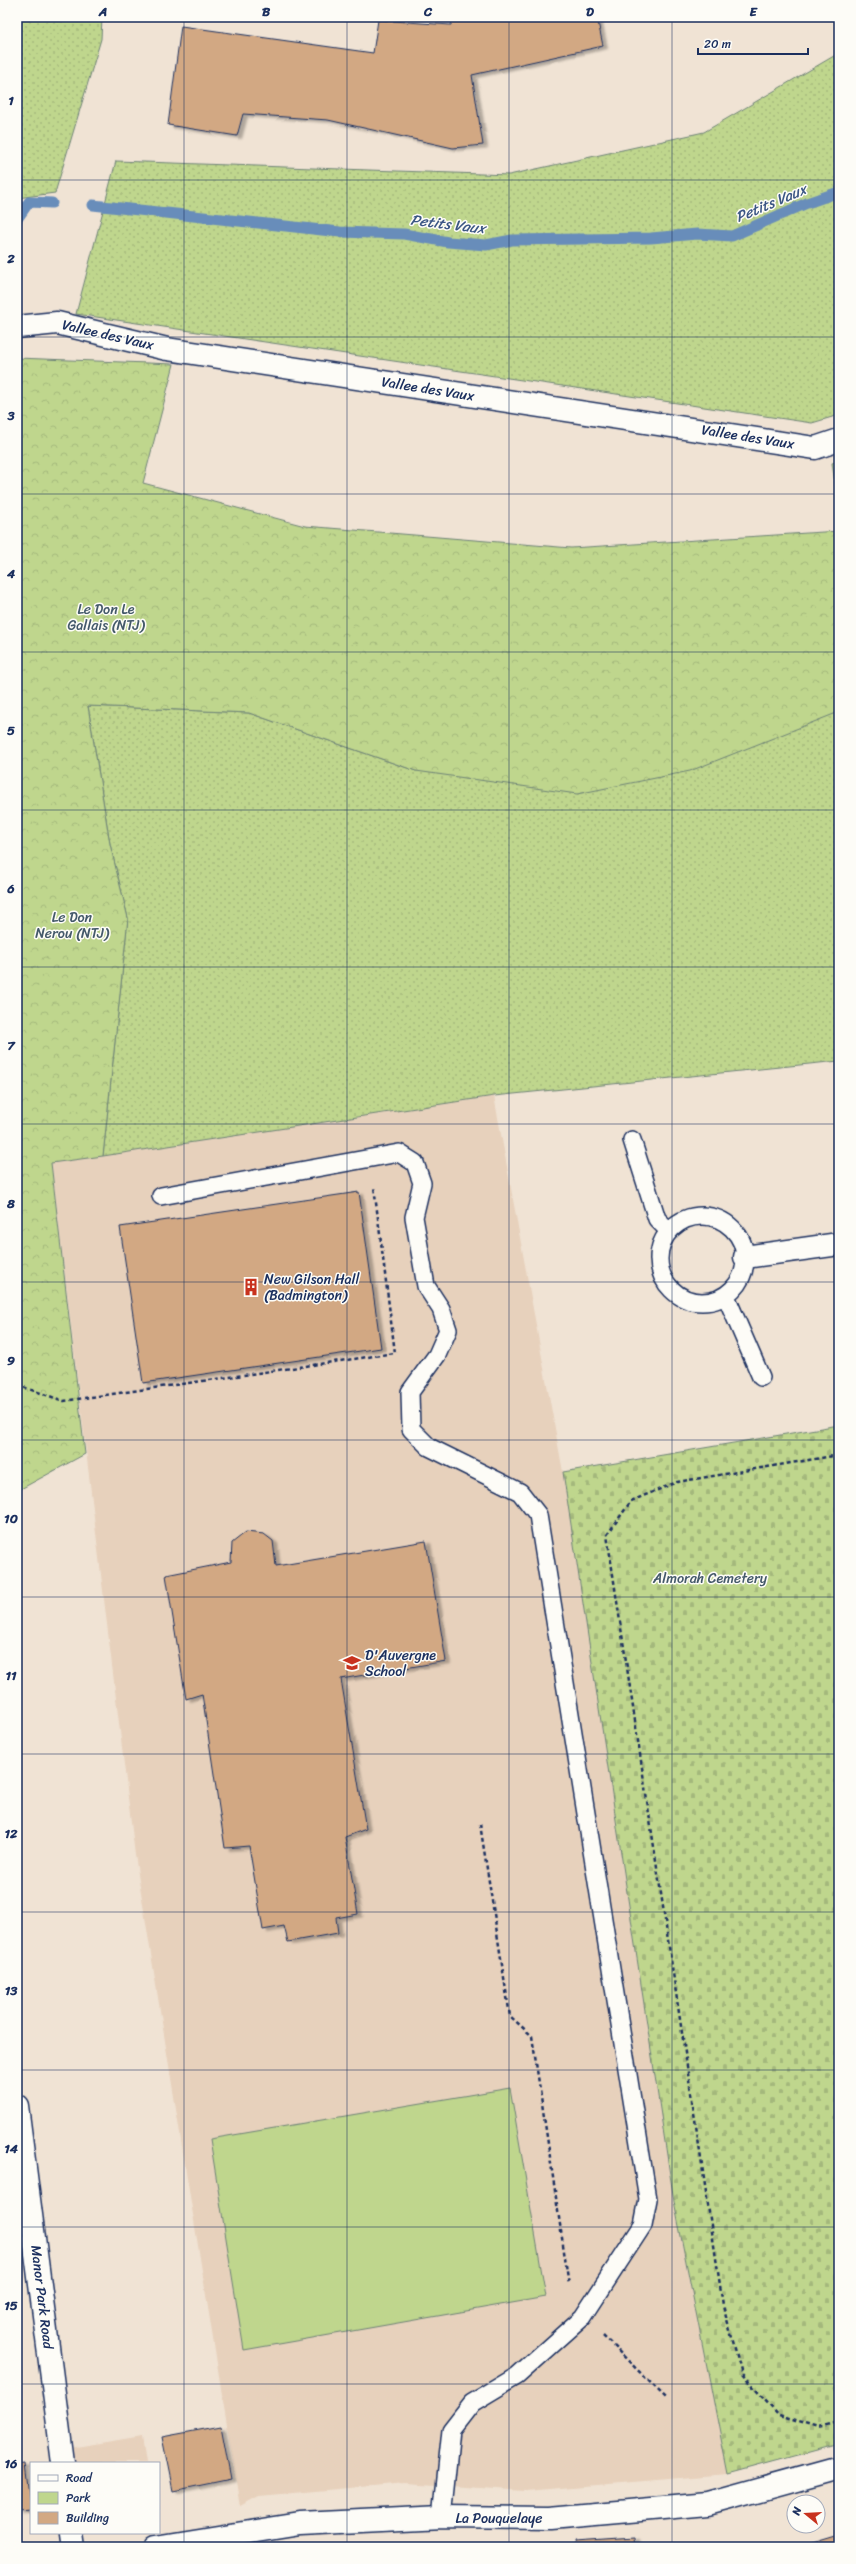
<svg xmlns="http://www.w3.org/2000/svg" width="856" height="2564" viewBox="0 0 856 2564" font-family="Sriracha,sans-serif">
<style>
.built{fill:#e7d1bc}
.green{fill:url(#green-dots);stroke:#6d8276}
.forest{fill:url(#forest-crowns);stroke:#6d8276}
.cemetery{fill:url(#cemetery-stones);stroke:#6d8276}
.pitch{fill:#bfd68d;stroke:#6d8276}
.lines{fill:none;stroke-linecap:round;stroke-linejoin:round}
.stream{stroke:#688dba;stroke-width:11}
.building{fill:#d2a883;stroke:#1b2f5e;filter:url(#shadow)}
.service-casing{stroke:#1b2f5e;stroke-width:20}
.minor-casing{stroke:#1b2f5e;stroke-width:25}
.path{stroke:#1b2f5e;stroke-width:2.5;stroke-dasharray:4 3;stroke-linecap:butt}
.service{stroke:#fdfcf7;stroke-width:17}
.minor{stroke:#fdfcf7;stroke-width:22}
.grid{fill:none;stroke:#1b2f5e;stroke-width:1;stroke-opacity:0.55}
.labels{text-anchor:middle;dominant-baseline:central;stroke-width:3;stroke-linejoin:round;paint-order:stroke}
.street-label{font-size:14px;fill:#1b2f5e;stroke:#fdfcf7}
.park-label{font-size:14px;fill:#44596a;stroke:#fdfcf7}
.poi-label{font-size:14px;fill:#1b2f5e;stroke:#fdfcf7;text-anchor:start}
.water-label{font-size:15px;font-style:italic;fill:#3b5684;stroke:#fdfcf7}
.neatline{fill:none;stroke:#1b2f5e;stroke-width:1.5}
.grid-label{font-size:13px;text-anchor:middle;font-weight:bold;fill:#1b2f5e}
</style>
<defs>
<pattern id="green-dots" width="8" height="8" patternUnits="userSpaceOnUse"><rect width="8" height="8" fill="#bfd68d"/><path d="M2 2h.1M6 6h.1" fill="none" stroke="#a4b87c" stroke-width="1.8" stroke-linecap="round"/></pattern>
<pattern id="forest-crowns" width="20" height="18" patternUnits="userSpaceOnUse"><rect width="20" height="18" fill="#bfd68d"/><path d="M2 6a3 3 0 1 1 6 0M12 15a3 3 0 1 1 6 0" fill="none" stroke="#a4b87c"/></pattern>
<pattern id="cemetery-stones" width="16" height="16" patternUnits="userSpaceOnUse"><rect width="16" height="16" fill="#bfd68d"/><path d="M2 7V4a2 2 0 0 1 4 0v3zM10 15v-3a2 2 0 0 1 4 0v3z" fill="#a4b87c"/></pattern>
<filter id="shadow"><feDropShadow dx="4.5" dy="2.5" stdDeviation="1" flood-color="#0004"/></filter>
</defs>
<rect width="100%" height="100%" fill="#f0e3d4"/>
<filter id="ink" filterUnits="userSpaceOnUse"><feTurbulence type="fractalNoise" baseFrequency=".025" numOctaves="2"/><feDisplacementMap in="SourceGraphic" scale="8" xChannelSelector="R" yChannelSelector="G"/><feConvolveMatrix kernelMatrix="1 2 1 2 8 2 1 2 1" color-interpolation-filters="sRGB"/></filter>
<g filter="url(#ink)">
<!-- built -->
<path class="built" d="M494,1096l69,376 111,729 54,273 -202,17 -120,-8 -147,13 -19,10 -105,-651 -84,-693z
M142,2436l4,27h-74l-2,-15z"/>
<!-- green -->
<path class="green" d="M17,17h85l-1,22 -46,154 -38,5z
M839,53v362l-27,8 -736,-109 40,-153 393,14 195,-43z
M88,706l161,7 167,58 423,-59v349l-345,35 -391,60 25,-238 -18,-74z"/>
<!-- forest -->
<path class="forest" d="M17,358l157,6 -31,119 162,43 266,22 268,-17v181l-149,59 -113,23 -161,-23 -167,-58 -161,-7 22,138 18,74 -25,238 -52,7 34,291 -68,37z
M839,461v50l-7,-48z"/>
<!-- cemetery -->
<path class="cemetery" d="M839,1425v1019l-111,30 -54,-273 -111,-729z"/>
<!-- pitch -->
<path class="pitch" d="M510,2088l36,209 -302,53 -34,-211z"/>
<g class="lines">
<!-- stream -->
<path class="stream" d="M93,205l247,27 64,2 44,8 38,3 26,-5 139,-2 46,-4 35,2 75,-33 32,-11
M17,219l12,-17 23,1"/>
</g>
<!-- building -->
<path class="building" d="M453,17h144l6,29 -131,29 11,70 -30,3 -125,-28 -85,-6 -6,22 -69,-11 13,-99 192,27 5,-33 73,5z
M359,1192l22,156 -238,35 -23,-156z
M246,1532l18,2 9,7 3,25 150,-25 20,120 -105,18 25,150 -21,8 13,77 -22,4 2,15 -50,9 -4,-16 -21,4 -14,-84 -24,2 -23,-154 -16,5 -20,-124 65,-13 1,-19z
M221,2426l10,53 -58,12 -11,-54z
M25,2463l6,47 -14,1v-47z
M839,2534v13h-43z
M635,2537l1,10h-59l-1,-6z"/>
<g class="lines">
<!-- service casing -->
<g class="service-casing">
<path id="service" d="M632,1140l25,79 12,12
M161,1196l238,-43 16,10 7,20 -8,34 12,69 15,23 7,21 -11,25 -27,37 1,37 18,18 91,45 18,23 110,684 -5,26 -60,92 -66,59 -45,27 -21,27 -9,87
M659 1259a43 43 0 1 1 86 0a43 43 0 1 1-86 0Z
M726,1296l35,81"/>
</g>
<!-- minor casing -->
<g class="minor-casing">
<path id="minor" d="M17,327l40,-4 110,26 648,99 24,-8
M745,1257l94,-13
M17,2106l46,357
M72,2533l2,14
M156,2547l144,-23 142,-7 108,1 158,-14 131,-36"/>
</g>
<!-- path -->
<path class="path" d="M17,1385l47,16 331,-48 -21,-166
M839,1455l-162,27 -46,19 -24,34 116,770 19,69 37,42 40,12 20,-5
M480,1824l30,192 22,20 37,249
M603,2336l64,63"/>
<!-- service -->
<use href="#service" class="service"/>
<!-- minor -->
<use href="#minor" class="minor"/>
</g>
</g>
<!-- grid -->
<path class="grid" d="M184,17v2530M347,17v2530M509,17v2530M672,17v2530M17,180h822M17,337h822M17,494h822M17,652h822M17,810h822M17,967h822M17,1124h822M17,1282h822M17,1440h822M17,1597h822M17,1754h822M17,1912h822M17,2070h822M17,2227h822M17,2384h822"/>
<!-- icons -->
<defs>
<g id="building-bare" transform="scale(1.38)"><path d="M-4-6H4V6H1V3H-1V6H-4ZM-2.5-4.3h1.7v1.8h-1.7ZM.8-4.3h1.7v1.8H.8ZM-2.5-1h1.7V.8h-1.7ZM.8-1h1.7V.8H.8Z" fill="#c8321e" stroke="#fdfcf7" stroke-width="2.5" paint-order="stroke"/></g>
<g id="school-bare" transform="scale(1.38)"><path d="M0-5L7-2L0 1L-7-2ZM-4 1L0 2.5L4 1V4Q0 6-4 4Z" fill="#c8321e" stroke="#fdfcf7" stroke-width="2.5" paint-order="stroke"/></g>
</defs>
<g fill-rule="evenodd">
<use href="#building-bare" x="251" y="1287"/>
<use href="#school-bare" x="352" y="1663"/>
</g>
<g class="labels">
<!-- street labels -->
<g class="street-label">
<text transform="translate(108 335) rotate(13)">Vallee des Vaux</text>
<text transform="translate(428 389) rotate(9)">Vallee des Vaux</text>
<text transform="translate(748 437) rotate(9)">Vallee des Vaux</text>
<text transform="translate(42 2297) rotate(83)">Manor Park Road</text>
<text x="499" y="2518">La Pouquelaye</text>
</g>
<!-- park labels -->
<g class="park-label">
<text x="106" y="609">Le Don Le<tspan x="106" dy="16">Gallais (NTJ)</tspan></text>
<text x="72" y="917">Le Don<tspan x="72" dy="16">Nerou (NTJ)</tspan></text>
<text x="710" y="1578">Almorah Cemetery</text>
</g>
<!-- poi labels -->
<g class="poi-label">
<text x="264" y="1279">New Gilson Hall<tspan x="264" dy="16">(Badmington)</tspan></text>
<text x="365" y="1655">D'Auvergne<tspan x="365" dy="16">School</tspan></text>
</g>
<!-- water labels -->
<g class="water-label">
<text transform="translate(771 203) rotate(-23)">Petits Vaux</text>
<text transform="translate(448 224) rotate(7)">Petits Vaux</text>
</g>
</g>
<!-- margin -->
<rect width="856" height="2564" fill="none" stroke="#fdfcf7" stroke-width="44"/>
<!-- legend -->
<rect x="30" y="2462" width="130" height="72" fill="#fdfcf7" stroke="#a3aaba"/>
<rect x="38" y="2475" width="20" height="6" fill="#fdfcf7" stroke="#a3aaba"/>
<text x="66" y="2482" font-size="12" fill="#1b2f5e">Road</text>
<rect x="38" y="2492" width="20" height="12" fill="#bfd68d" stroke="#a3aaba"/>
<text x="66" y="2502" font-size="12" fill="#1b2f5e">Park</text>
<rect x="38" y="2512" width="20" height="12" fill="#d2a883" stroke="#a3aaba"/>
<text x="66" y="2522" font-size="12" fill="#1b2f5e">Building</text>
<!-- north arrow -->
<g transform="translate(806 2514) rotate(288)"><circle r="19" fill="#fdfcf7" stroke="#a3aaba"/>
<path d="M0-3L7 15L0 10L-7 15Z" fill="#c8321e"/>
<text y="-6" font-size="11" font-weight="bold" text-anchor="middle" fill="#1b2f5e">N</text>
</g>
<!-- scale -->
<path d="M698 48v6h110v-6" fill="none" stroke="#1b2f5e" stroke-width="2"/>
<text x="704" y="48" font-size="12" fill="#1b2f5e" stroke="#fdfcf7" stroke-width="3" paint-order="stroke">20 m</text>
<rect x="22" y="22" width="812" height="2520" class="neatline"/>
<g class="grid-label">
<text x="103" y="16">A</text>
<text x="266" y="16">B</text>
<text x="428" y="16">C</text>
<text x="590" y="16">D</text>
<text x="753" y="16">E</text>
<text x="11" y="105">1</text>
<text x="11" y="263">2</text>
<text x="11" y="420">3</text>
<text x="11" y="578">4</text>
<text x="11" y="735">5</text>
<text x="11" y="893">6</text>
<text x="11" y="1050">7</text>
<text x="11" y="1208">8</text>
<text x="11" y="1365">9</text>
<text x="11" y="1523">10</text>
<text x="11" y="1680">11</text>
<text x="11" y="1838">12</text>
<text x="11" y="1995">13</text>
<text x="11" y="2153">14</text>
<text x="11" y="2310">15</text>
<text x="11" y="2468">16</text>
</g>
</svg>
